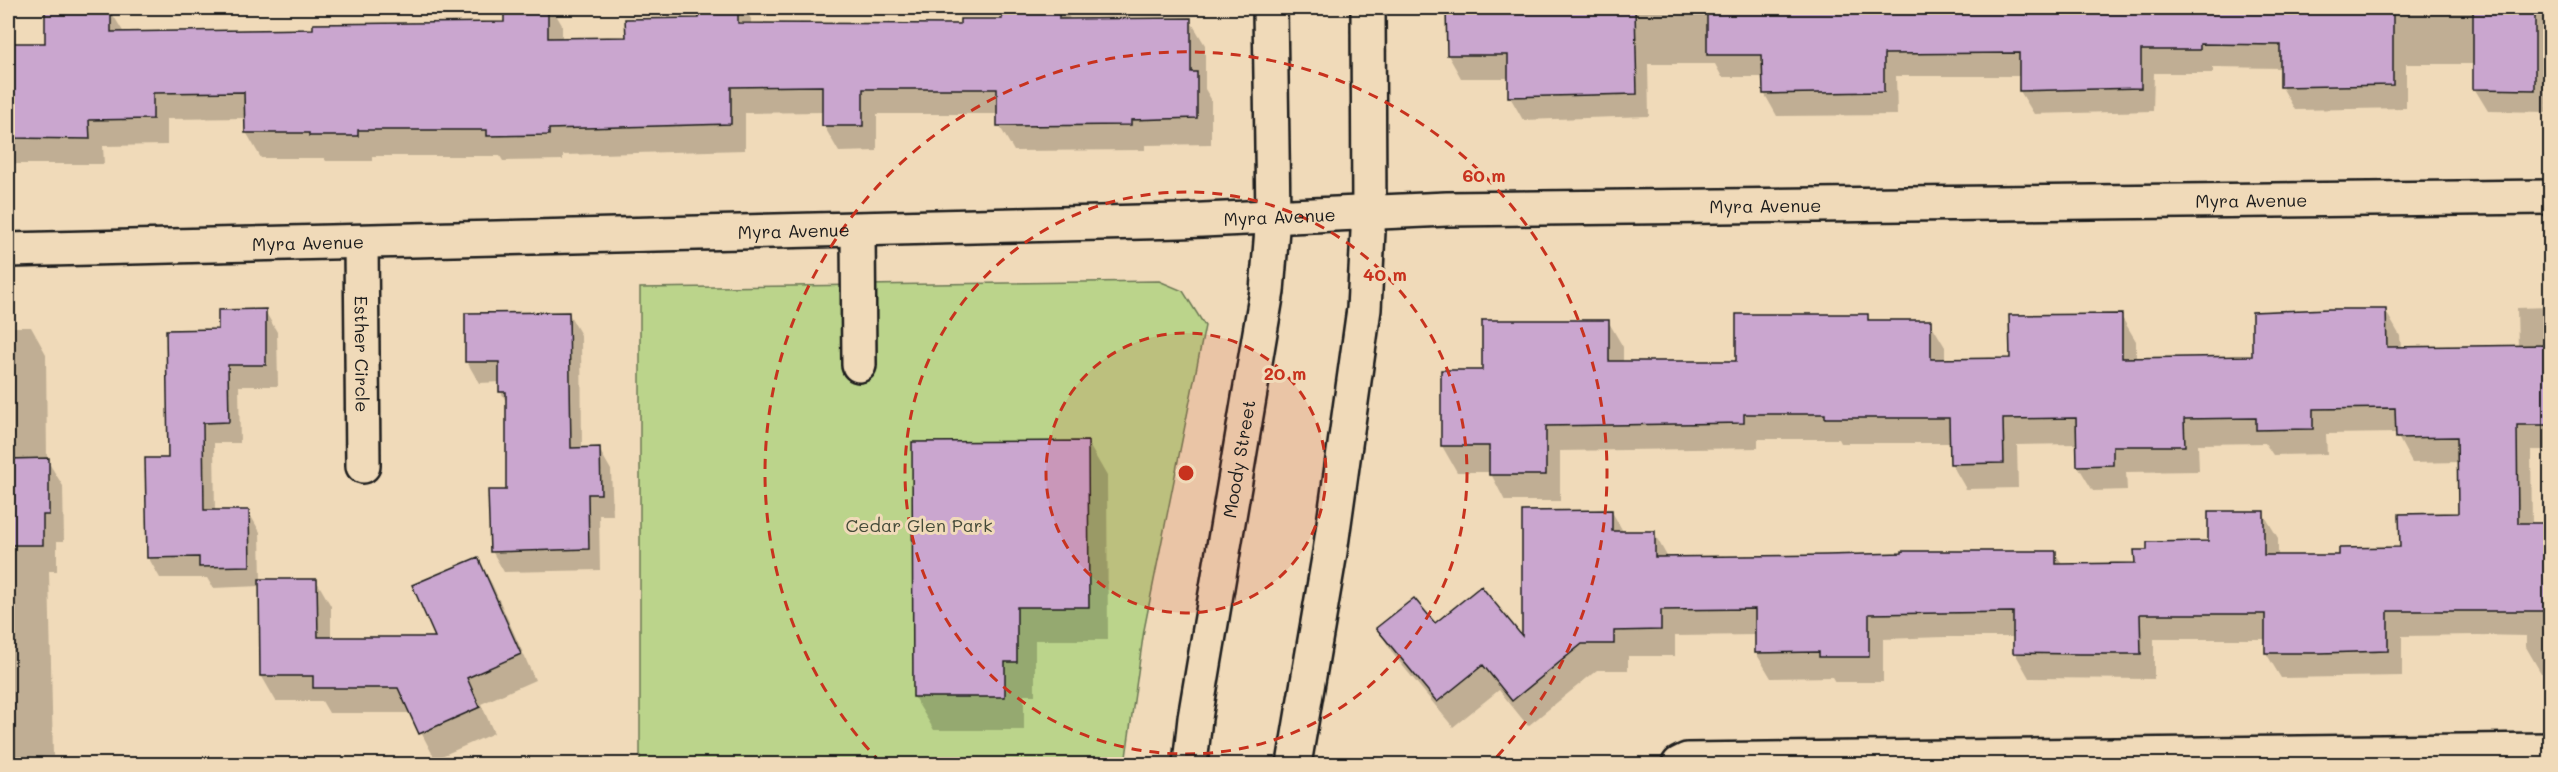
<svg xmlns="http://www.w3.org/2000/svg" width="2558" height="772" viewBox="0 0 2558 772" font-family="Mali,sans-serif">
<style>
.green{fill:#bbd48b;stroke:#6c7854;stroke-width:1.5}
.shadow{fill:#0003}
.building{fill:#caa6cf;stroke:#1c1c1c;stroke-width:1.5}
.lines{fill:none;stroke-linecap:round;stroke-linejoin:round}
.minor-casing{stroke:#1c1c1c;stroke-width:38}
.major-casing{stroke:#1c1c1c;stroke-width:38}
.minor{stroke:#f0dab9;stroke-width:33}
.major{stroke:#f0dab9;stroke-width:33}
.ring{fill:none;stroke:#c8321e;stroke-width:3;stroke-dasharray:10 8}
.labels{text-anchor:middle;dominant-baseline:central;stroke-width:6;stroke-linejoin:round;paint-order:stroke}
.street-label{font-size:18px;fill:#1c1c1c;stroke:#f0dab9}
.park-label{font-size:18px;fill:#444a38;stroke:#f0dab9}
.centre{fill:#c8321e;stroke:#f0dab9;stroke-width:3}
.ring-label{font-size:18px;text-anchor:middle;font-weight:bold;fill:#c8321e;stroke:#f0dab9;stroke-width:6;stroke-linejoin:round;paint-order:stroke}
</style>
<rect width="100%" height="100%" fill="#f0dab9"/>
<filter id="ink" filterUnits="userSpaceOnUse"><feTurbulence type="fractalNoise" baseFrequency=".0167" numOctaves="2"/><feDisplacementMap in="SourceGraphic" scale="12" xChannelSelector="R" yChannelSelector="G"/><feConvolveMatrix kernelMatrix="1 2 1 2 8 2 1 2 1" color-interpolation-filters="sRGB"/></filter>
<g filter="url(#ink)">
<!-- green -->
<path class="green" d="M1159,281l24,10 22,35 -61,304 -19,134h-485v-476z"/>
<!-- shadow -->
<path class="shadow" d="M46,8h53l1,2h10l14,23 191,-2 191,-7v-16h46l10,17v14l66,-1 72,-19v-11h45l6,11v6l210,1 42,-6v-12h60l8,12h119l15,25v44l6,10v45l-66,1v5l-131,1 -15,-26v-11h-122v37l-38,1 -15,-26v-14l-79,1v37l-182,5v5l-60,1 -3,-5h-128v5h-46l-2,-3h-63l-15,-26v-14l-79,1v26l-64,1 1,18h-96v-119l39,-1z
M1448,8h1102v47h-3v57l-59,-1 -14,-23v-24h-68v44l-111,2 -13,-23v-19l-69,-1v6h-59l-1,38 -119,3 -14,-23v-15h-124l1,39 -120,1 -13,-23v-16h-42l-7,-13h-67l1,52 -126,4 -13,-23v-19h-49l-13,-23z
M2550,307v143h-19l1,75 18,-1v149h-9l-15,-26v-11l-48,-1 -76,1v40l-121,2 -15,-25v-14h-112v40l-125,-1 -14,-25v-16h-70l-62,2v43h-48l-3,-5 -61,1 -15,-25v-18l-81,1v20h-47v14h-31l-69,56 -29,-36 -46,37 -60,-73 -15,-26 57,-3 89,15 88,-128 12,21h30l14,25 387,-6 8,14 73,-1 74,-23 53,-29 15,25v18h62l62,-8 58,-33 -1,-53 -47,1 -14,-26 -1,-4 -71,1 1,20 -54,1 -8,-12 -67,1 1,27 -73,1 1,18 -34,1 -15,-25v-22l-61,1 1,43 -52,1 -15,-26v-20h-110l-2,-4h-81v9l-198,3v50h-55l-15,-29h-33l-15,-26v-74h41l125,-51 15,26v15h114l130,-46 4,6h59l15,25v14l66,-1 110,-44 15,25v18l118,-2 131,-47 15,26 1,12 117,-1 -1,-39z
M265,311l12,21 1,54h-39l1,57h-26l1,69 33,-1 12,21 1,48h55l15,26v33h106l41,-80 14,25 43,96 -54,24 13,29 -59,26 -24,-46h-82l-7,-12h-46l-15,-26v-89l-48,2 -6,-10h-47l-12,-21 22,-98 50,-129z
M569,314l12,21 1,114h17l12,21 2,45h-14l1,55 -96,2 -12,-21 15,-60v-88l-6,-11v-10l-22,1 -12,-21z
M8,327h23l15,27 1,106 16,26 1,55h-7v30h-8l4,185 -45,1z
M1088,443l19,33 1,164h-73v55h-11v35h-90l-20,-33z
M1426,759l3,5h-51v-4z"/>
<!-- building -->
<path class="building" d="M45,8l66,1v23l202,-3v-5l191,-2v-14h44v30l78,-1 -1,-18 74,-1 -1,-10h40v15l222,1v-5h42v-11h57v11l132,-1v54h6v46l-66,2v5l-134,1v-37h-134v37h-41v-40l-91,1v37l-182,5v6l-62,1v-6h-129v6h-49v-3h-64l-1,-41 -91,1v26l-64,1 1,19 -82,-1v-95h37z
M1446,8h189l2,86 -129,3v-42h-61z
M1707,8h686v77l-113,2v-42l-80,-1v6h-59v38l-122,3v-38l-135,1v38l-121,2 -1,-39h-55z
M2473,8h62v82l-62,-1z
M266,309v56h-38l1,57 -26,1 1,87h45l1,56 -51,1v-10l-52,1 -2,-100h23l-2,-128 52,-1v-19z
M2329,309h57l1,38 163,-2v80h-33l1,98h32v88h-162v40l-67,2h-56v-39h-125l1,40h-62l-66,-1v-41l-144,2v43h-50v-5l-64,1v-44l-94,1v20l-47,1v13h-32l-70,57 -29,-36 -46,37 -61,-74 38,-30 21,25 46,-37 41,50v-125l90,-1v21h43v26l172,-2 75,-2v-2h154v13l79,-1 -1,-13h13v-8l61,-1v-30h56v44h75v-7l61,-1 -1,-33 59,-1 -1,-76 -61,1 -1,-30 -82,1v20l-57,1v-12l-72,1 1,27h-72v19l-36,1 -1,-48 -73,1 1,44 -54,1 -1,-46h-124v-4h-81v9l-198,3v49h-57v-29h-48v-76h41v-50h127v41h127v-47h132v6h63v39l79,-1 -1,-43 113,-1v44l130,-2v-44z
M569,312l2,136 29,-1 1,47h-13l1,55 -99,3 -2,-62h18v-98h-7v-30h-34v-49z
M1088,441l1,166h-72v55h-12v35h-92l-1,-255z
M49,458v57h-6v30h-35v-86z
M478,557l43,97 -54,24 13,29 -61,27 -21,-46h-85v-12h-53l-1,-97h58l1,58h117l-23,-52z"/>
<g class="lines">
<!-- minor casing -->
<g class="minor-casing">
<g id="minor">
<path d="M858,230l1,135"/>
<path id="s1" d="M361,242l2,224"/>
<path id="s2" d="M8,250l1173,-29 266,-12 1103,-12"/>
<path d="M1679,764l8,-4 863,-10"/>
</g>
</g>
<!-- major casing -->
<g class="major-casing">
<g id="major">
<path id="s3" d="M1190,764l5,-46 72,-427 6,-74 -3,-209"/>
<path d="M1294,764l36,-212 34,-243 5,-97 -1,-204"/>
</g>
</g>
<!-- minor -->
<use href="#minor" class="minor"/>
<!-- major -->
<use href="#major" class="major"/>
</g>
</g>
<!-- distance rings -->
<circle cx="1186" cy="473" r="140" fill="#c8321e" fill-opacity=".12"/>
<g class="ring">
<circle cx="1186" cy="473" r="140"/>
<circle cx="1186" cy="473" r="281"/>
<path d="M881 763A421 421 0 1 1 1491 763"/>
</g>
<g class="labels">
<!-- street labels -->
<g class="street-label">
<text stroke="none"><textPath href="#s2" startOffset="2244">Myra Avenue</textPath></text>
<text stroke="none"><textPath href="#s2" startOffset="1758">Myra Avenue</textPath></text>
<text stroke="none"><textPath href="#s2" startOffset="1272">Myra Avenue</textPath></text>
<text stroke="none"><textPath href="#s2" startOffset="786">Myra Avenue</textPath></text>
<text stroke="none"><textPath href="#s2" startOffset="300">Myra Avenue</textPath></text>
<text stroke="none"><textPath href="#s1" startOffset="112">Esther Circle</textPath></text>
<text stroke="none"><textPath href="#s3" startOffset="309">Moody Street</textPath></text>
</g>
<!-- park labels -->
<g class="park-label">
<text x="919" y="525">Cedar Glen Park</text>
</g>
</g>
<circle cx="1186" cy="473" r="9" class="centre"/>
<g class="ring-label">
<text x="1484" y="182">60 m</text>
<text x="1385" y="281">40 m</text>
<text x="1285" y="380">20 m</text>
</g>
<!-- margin -->
<rect width="2558" height="772" fill="none" stroke="#f0dab9" stroke-width="30"/>
<rect x="15" y="15" width="2528" height="742" fill="none" stroke="#1c1c1c" stroke-width="2" filter="url(#ink)"/>
</svg>
